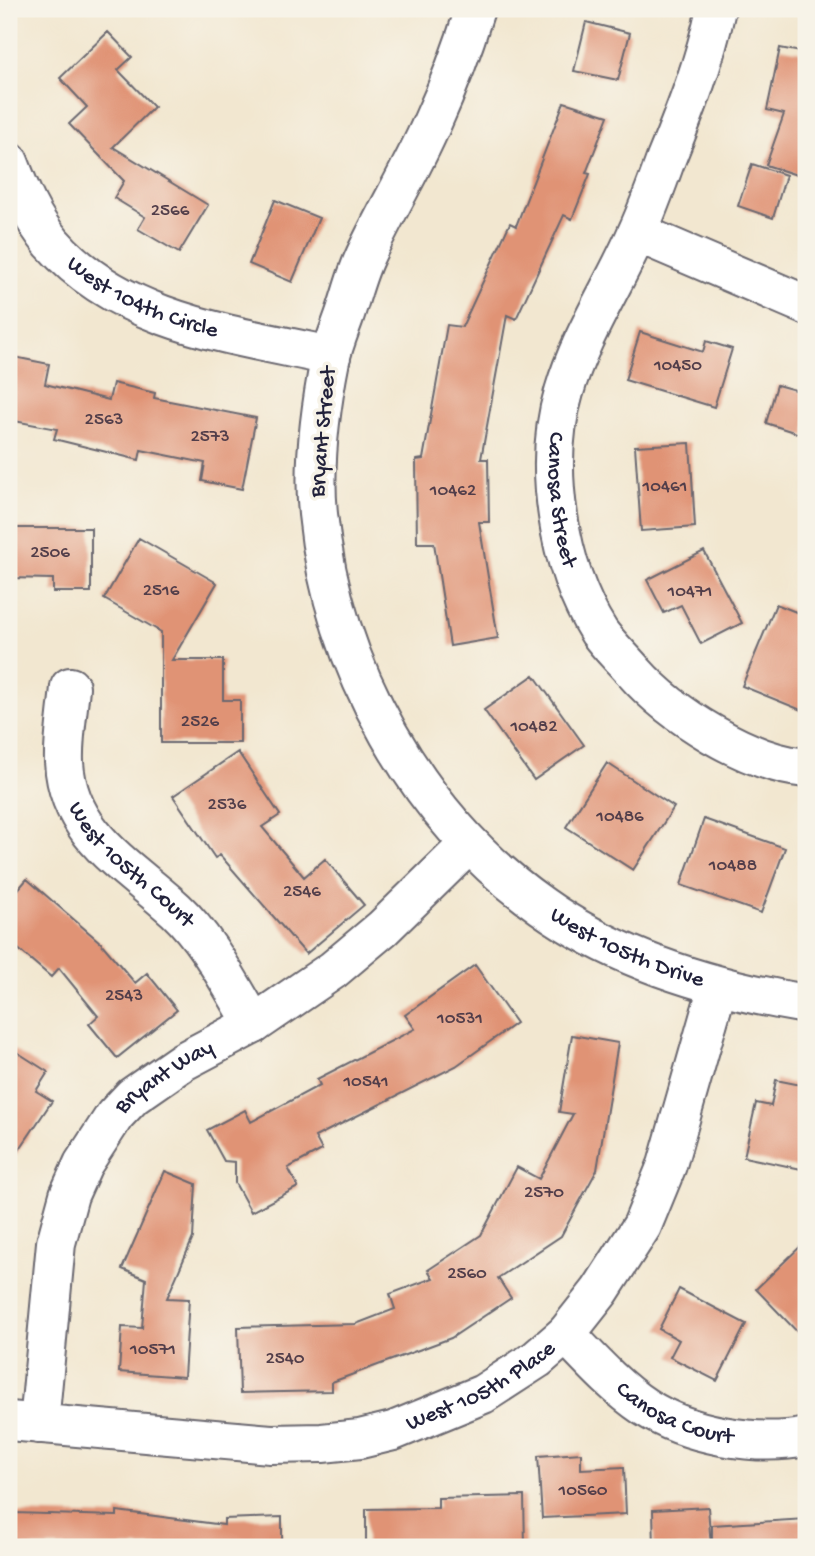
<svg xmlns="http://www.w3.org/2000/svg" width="815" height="1556" viewBox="0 0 815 1556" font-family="'Gochi Hand',sans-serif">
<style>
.building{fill:#e09375}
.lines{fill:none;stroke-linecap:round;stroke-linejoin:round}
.street-casing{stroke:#6b676f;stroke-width:42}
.street{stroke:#fff;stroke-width:38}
.labels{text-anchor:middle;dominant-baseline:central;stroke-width:7;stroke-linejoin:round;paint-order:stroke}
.number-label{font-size:19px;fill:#523e4a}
.street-label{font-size:23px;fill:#22223b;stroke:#f7f3e8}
</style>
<rect width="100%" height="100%" fill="#f7f3e8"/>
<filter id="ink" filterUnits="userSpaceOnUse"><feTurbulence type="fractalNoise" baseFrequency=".0143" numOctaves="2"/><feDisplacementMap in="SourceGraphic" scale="14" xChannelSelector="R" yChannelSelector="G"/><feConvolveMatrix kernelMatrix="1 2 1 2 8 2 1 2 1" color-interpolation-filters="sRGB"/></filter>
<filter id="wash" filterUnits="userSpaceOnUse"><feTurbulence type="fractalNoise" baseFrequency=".00686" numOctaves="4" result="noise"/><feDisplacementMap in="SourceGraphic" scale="28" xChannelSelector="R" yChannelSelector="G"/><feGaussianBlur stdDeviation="1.57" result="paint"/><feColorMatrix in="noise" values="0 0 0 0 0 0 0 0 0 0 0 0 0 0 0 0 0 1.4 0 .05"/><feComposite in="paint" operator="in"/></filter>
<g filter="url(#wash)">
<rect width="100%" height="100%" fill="#f2e7d0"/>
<g id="blocks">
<!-- building -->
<path class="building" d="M586,22l44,11 -12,47 -44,-9z
M108,32l24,25 -14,13 36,37 -41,40 95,58 -29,48 -41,-24 7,-12 -31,-19 10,-17 -55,-57 18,-17 -27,-29z
M780,48l26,5v125l-40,-13 18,-51 -17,-4z
M564,102l44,14 -22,57 4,1 -18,45 -8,-4 -48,104 -9,-4 -26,144h7l1,63h-10l19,116 -48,8 -16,-103h-17l-1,-83 7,-1 24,-134 15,2 48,-104 6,3z
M752,164l34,11 -13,43 -35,-12z
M275,200l44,18 -27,64 -43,-18z
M640,332l63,20 3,-11 26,8 -18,58 -89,-27z
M9,356l40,8 -4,20 64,16 4,-17 42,10 -1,5 102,20 -14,71 -40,-8 3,-18 -64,-13 -2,10 -85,-21 3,-10 -48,-9z
M777,385l29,8v43l-40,-13z
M690,443l5,84 -54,4 -6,-85z
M10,528h81v64h-38v-13l-43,-1z
M139,538l78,45 -45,77h51v40h17v43h-79v-111l-57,-33z
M704,551l38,72 -41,21 -20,-39 -17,8 -17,-33z
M776,604l30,12v96l-64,-26z
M534,675l50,70 -50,35 -50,-70z
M238,752l42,63 -18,12 42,50 21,-18 39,46 -58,49 -86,-99 -5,3 -42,-62z
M607,763l67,44 -41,63 -67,-43z
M704,819l81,29 -24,65 -80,-28z
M27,879l74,64 34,40 12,-10 30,37 -60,48 -28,-34 9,-8 -39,-48 -8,9 -42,-36v-41z
M475,965l41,58 -60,43 -141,71 7,13 -34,18 10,19 -47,25 -16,-29v-21l-11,-1 -17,-31 38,-20 6,12 69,-37 -3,-6 98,-50 -10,-14z
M572,1035l46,8 -21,127 -36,66 -63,42 13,20 -60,40 -119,44v9l-92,2 -2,-66 118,-3 39,-15 -5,-15 43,-16 -5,-8 53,-35 36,-68 22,12 34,-65 -14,-2z
M9,1047l39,25 -12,19 16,10 -43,64z
M776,1080l30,6v84l-62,-13 12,-54 15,3z
M165,1171l31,13 -3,54 -26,60 22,1 -5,78 -65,-5 3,-45 20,1 4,-49 -24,-10z
M806,1241v100l-50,-52z
M679,1289l67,35 -29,57 -47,-24 9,-17 -20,-11z
M581,1453v16l43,-2 2,47 -84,4 -4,-62z
M524,1496l1,51h-159v-38l72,-1v-10z
M708,1507l3,40h-57l-1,-37z
M117,1511l107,14v-6l58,-2v30h-270l2,-34 103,3z
M806,1519v28h-94v-22z"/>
</g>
</g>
<g filter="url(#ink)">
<use href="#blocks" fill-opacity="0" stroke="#6b676f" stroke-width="2"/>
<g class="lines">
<!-- street casing -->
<g class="street-casing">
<g id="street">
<path id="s1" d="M475,9c-12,39 -26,77 -43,114 -20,46 -46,88 -67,133 -9,19 -14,41 -21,61 -5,14 -11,29 -14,43 -10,50 -17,103 -12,154 15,152 99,304 224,392 77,55 172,83 264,98"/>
<path id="s2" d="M716,9c-11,52 -30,101 -50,150 -9,25 -18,50 -29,74 -23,53 -57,103 -73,159 -22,73 -6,175 35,240 10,14 24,27 35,40 38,43 114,91 172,96"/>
<path id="s3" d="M9,162c11,29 23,57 43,81 69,79 182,92 279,113"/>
<path d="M638,233l168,72"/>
<path id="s4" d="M70,687c-2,25 -7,51 -6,75 4,73 64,104 112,148 33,31 54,75 78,114"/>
<path id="s5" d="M566,1334c25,26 49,53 79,73 43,28 112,40 161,30"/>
<path id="s6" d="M9,1421l262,23 51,-1 38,-4 33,-8 90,-37 54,-35 29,-25 34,-43 42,-65 25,-61 51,-179"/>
<path id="s7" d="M39,1424l17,-181 13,-48 14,-31 32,-49 18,-19 49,-34 72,-38 79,-54 50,-42 86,-84"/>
</g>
</g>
<!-- street -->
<use href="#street" class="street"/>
</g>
</g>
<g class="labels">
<!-- number labels -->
<g class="number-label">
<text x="170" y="211">2566</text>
<text x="678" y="366">10450</text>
<text x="104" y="420">2563</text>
<text x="210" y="437">2573</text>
<text x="665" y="487">10461</text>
<text x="453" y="491">10462</text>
<text x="50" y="553">2506</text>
<text x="161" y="591">2516</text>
<text x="690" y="592">10471</text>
<text x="200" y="722">2526</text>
<text x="534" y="727">10482</text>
<text x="227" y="805">2536</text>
<text x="620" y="817">10486</text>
<text x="733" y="866">10488</text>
<text x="302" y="892">2546</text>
<text x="124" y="996">2543</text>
<text x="460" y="1019">10531</text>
<text x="366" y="1082">10541</text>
<text x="544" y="1193">2570</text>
<text x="467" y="1274">2560</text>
<text x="153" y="1350">10571</text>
<text x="285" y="1359">2540</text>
<text x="583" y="1491">10560</text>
</g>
<!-- street labels -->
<g class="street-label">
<text stroke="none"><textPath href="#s3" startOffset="200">West 104th Circle</textPath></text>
<text transform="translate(324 432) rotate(-85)">Bryant Street</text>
<text stroke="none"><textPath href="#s2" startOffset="522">Canosa Street</textPath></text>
<text stroke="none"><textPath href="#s4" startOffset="203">West 105th Court</textPath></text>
<text stroke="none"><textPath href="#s1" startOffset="1096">West 105th Drive</textPath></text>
<text stroke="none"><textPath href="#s7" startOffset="387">Bryant Way</textPath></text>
<text stroke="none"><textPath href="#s6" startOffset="485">West 105th Place</textPath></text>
<text stroke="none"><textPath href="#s5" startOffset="138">Canosa Court</textPath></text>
</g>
</g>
<!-- margin -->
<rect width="815" height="1556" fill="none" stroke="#f7f3e8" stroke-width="35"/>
</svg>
